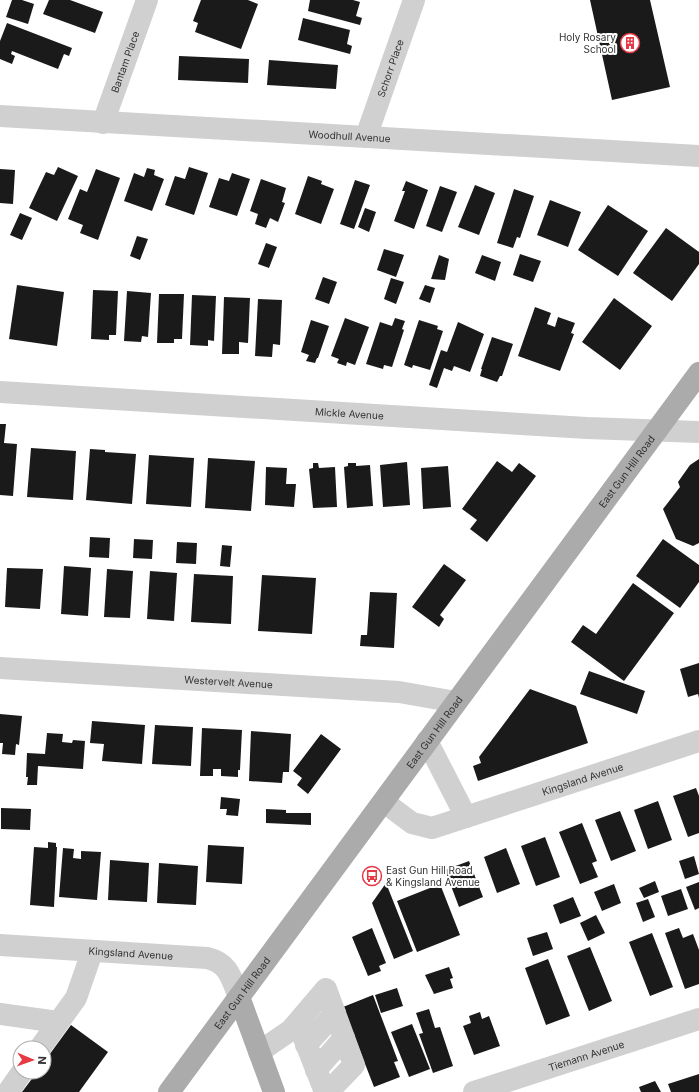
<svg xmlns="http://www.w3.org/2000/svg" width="699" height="1092" viewBox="0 0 699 1092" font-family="Inter,sans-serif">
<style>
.building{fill:#1a1a1a}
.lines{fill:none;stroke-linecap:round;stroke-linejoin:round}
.minor{stroke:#d0d0d0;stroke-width:22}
.major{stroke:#ababab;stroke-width:22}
.labels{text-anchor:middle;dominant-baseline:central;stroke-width:4;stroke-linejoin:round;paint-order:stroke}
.poi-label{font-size:10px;fill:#333;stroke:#fff;text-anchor:end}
.street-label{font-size:10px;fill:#333;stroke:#fff}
</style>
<rect width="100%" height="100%" fill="#fff"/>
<!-- building -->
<path class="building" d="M12,0h10l12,4 -6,20 -22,-7z
M49,0h21l33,12 -8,21 -52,-19z
M201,0h47l10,4 -17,45 -46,-17 3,-9 -5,-2z
M310,0h43l7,2 -4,14 6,2 -2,7 -52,-14z
M590,0h60l20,87 -58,13z
M303,18l47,12 -3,14 5,2 -2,8 -52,-14z
M7,23l65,25 -3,8 -5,-2 -6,15 -46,-18 -1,3 4,2 -3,8 -12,-5v-18z
M179,56l70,3 -1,24 -70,-3z
M269,60l69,5 -2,24 -69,-4z
M58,167l20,9 -21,45 -28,-13 17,-36 8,3z
M189,167l19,6 -14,42 -29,-10 10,-29 10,3z
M147,168l8,2 -1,5 10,4 -12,32 -28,-10 10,-28 10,4z
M0,169l15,1 -2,34 -13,-1z
M96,169l24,9 -22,62 -18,-7 3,-8 -15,-6 12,-30 7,3z
M232,173l18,6 -13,37 -28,-9 10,-29 10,3z
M308,176l14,5 -1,3 13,5 -13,35 -26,-10z
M261,179l25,9 -4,14 3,1 -7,19 -8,-4 -4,10 -11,-4 3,-10 -8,-3z
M355,180l15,5 -16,44 -14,-5z
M406,181l22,9 -14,39 -20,-8 11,-30h-3z
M475,185l20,8 -16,42 -21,-8z
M440,186l17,6 -15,40 -16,-6z
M514,189l20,7 -14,42 -3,-1 -4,11 -16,-5z
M550,200l31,12 -13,35 -31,-12z
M608,205l40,26 -30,45 -40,-26z
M365,208l11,4 -7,20 -11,-5z
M20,213l12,5 -10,22 -12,-5z
M666,228l33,24v12l-27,37 -39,-28z
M137,236l11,3 -8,21 -10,-4z
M266,243l11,4 -8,21 -11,-4z
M384,249l20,6 -8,22 -19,-7z
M520,254l21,7 -8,21 -20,-7z
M439,255l10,4 -4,21 -14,-1z
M482,255l19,7 -6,19 -20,-8z
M323,277l14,5 -8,22 -14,-5z
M391,278l13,4 -8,22 -12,-5z
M17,285l47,7 -7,54 -48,-7z
M425,285l10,3 -5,15 -11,-4z
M93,290l25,1 -2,44h-7v5l-18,-1z
M127,291l24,2 -3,44 -6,-1 -1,6 -17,-1z
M159,294h25l-2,45h-8v4h-17z
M192,295l24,1 -2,45 -6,-1v6l-18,-1z
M224,297l26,1 -2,45 -9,-1v12h-17z
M614,298l38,28 -32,44 -38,-28z
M258,299l24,1 -2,45 -7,-1 -1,13 -17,-1z
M535,307l16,6 -4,11 8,3 3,-10 17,6 -4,10 3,1 -14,37 -42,-15z
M345,318l24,9 -14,38 -8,-3 -1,4 -9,-3 2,-4 -8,-3z
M395,318l10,3 -3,8 2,1 -12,37 -8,-2 -1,4 -17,-5 14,-42 12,4z
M311,320l18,6 -11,32h-1l-2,5 -9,-2 3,-6 -8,-3z
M419,320l19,6 -1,3 6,2 -13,39 -17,-5 -1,3 -8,-3z
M458,322l26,12 -14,38 -16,-6 -2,5 -8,-3 -7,20 -8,-3 12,-35 6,2z
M492,337l21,7 -11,32h-2l-3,6 -17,-6 2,-7h-1z
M0,424h6l-2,19 13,1 -4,52 -13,-1z
M31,448l45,3 -3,49 -46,-3z
M90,449l15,1v2l31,2 -4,50 -46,-4z
M149,455l45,3 -3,49 -45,-3z
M208,458l47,3 -4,50 -46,-3z
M699,459v84l-6,3 -17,-7 -13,-30 17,-22 -2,-5 12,-17z
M497,461l15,11 7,-9 17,13 -49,66 -17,-13 7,-9 -15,-11z
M407,462l3,43 -27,2 -3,-42z
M313,463h5l1,5 16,-1 2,40 -24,1 -4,-39 4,-1z
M348,463h8v3l14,-1 3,41 -26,2 -3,-41 4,-1z
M448,466l3,41 -28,2 -2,-41z
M266,467l21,1 -1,16h10l-2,23 -29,-2z
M90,537l20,1 -1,20 -20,-1z
M134,539l19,1 -1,19 -19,-1z
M663,539l36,26v17l-19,26 -44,-32z
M177,542l20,1 -1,21 -20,-1z
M222,545l10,1 -2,21 -10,-1z
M444,564l22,16 -26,35 4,4 -5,8 -27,-20z
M64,566l27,2 -3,48 -27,-2z
M7,568l36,1 -3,40 -35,-2z
M107,569l26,2 -3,47 -26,-1z
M150,571l27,2 -3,48 -27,-2z
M194,574l39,2 -2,48 -40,-2z
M262,575l54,3 -4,56 -54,-3z
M633,583l41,30 -50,68 -53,-39 12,-17 13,9z
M370,592l27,1 -3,55 -34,-2 1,-11h6z
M699,663v35l-1,-4 -10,3 -8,-28z
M589,671l56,20 -8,23 -57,-20z
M530,689l46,17 12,37 -110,38 -5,-15 8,-3 -2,-6z
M0,714l22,2 -3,29 -3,-1 -1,11 -13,-1 1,-11h-3z
M92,721l53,4 -3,39 -40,-3 2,-17 -14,-1z
M155,725l38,2 -2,39 -39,-2z
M202,728l40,2 -2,40h-2v7l-17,-1v-7h-8v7h-13z
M251,731l40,3 -2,38h-6l-1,11 -33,-2z
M47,733l16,1 -1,8 10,1 1,-3 12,1 -2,28 -45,-3 -1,19h-10l1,-8h-2l1,-24 18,1z
M321,734l20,15 -33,45 -11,-9 5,-7 -9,-7z
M696,788l3,8v37l-11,4 -15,-41z
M221,797l19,2 -2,17 -12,-1 1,-6h-7z
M658,801l14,39 -24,9 -14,-39z
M1,808l30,1 -1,21 -29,-1z
M266,809l20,1v3h25v12l-45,-2z
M620,811l16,40 -25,10 -16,-41z
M582,823l15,38 -5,2 6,14 -18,7 -21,-52z
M545,837l15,40 -24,9 -15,-40z
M48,842l8,1v4h1l-3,60 -24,-2 4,-58 14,1z
M208,845l36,2 -2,37 -36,-2z
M63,848l11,1 -1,9 8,1v-8l20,1 -4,48 -38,-3z
M506,848l14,36 -23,9 -13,-36z
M694,856l5,18 -14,5 -6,-18z
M110,860l39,3 -2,39 -39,-2z
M469,861l14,36 -24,10 -14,-37z
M159,863l39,3 -2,39 -39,-2z
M655,881l4,11 -15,6 -5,-10z
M699,882v26l-4,2 -9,-23z
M386,883l27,68 -19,8 -22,-56z
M440,884l20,51 -43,17 -20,-51z
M614,884l7,19 -19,8 -8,-19z
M681,889l7,20 -20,7 -7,-20z
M573,897l8,19 -21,8 -7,-19z
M648,899l7,18 -12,5 -7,-19z
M596,915l9,18 -17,8 -8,-18z
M372,928l14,35 -7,3 2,5 -13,5 -16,-39z
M679,928l4,10 10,-4 6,16v34l-14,5 -20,-56z
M547,932l6,17 -20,7 -6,-18z
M652,933l21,54 -23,9 -21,-54z
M590,947l22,54 -23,10 -22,-55z
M548,959l22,57 -24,9 -21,-57z
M449,967l4,11 -3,1 3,9 -19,6 -9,-19z
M397,988l6,18 -22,7 -6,-18z
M373,995l25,66 -4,1 6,15 -26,10 -31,-80z
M429,1009l6,19 5,-1 13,39 -20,7 -14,-39 4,-1 -7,-20z
M480,1012l2,7 7,-3 11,30 -26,9 -11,-29 8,-3 -2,-7z
M412,1024l18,45 -21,8 -18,-45z
M71,1025l37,27 -29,40h-57l15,-20h7v-10z
M699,1074v18h-28l-3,-8z
M655,1081l6,11h-20l-2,-5z"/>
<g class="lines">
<!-- minor -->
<g class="minor">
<path id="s1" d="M0,116l699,40"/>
<path id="s2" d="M103,123l44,-123"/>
<path id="s3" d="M366,137l48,-137"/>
<path id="s4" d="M0,392l587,36 112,4"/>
<path id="s5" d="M0,668l399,24 57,10"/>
<path d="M427,741l39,76"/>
<path id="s6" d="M384,802l28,21 20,5 267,-87"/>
<path id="s7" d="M0,945l207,13c22,5 24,20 32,39"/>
<path d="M0,1014l58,8"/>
<path d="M298,1023l27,69"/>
<path d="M306,1045l29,-32"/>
<path d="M40,1048l36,-50 16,-46"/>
<path d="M259,1052l32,-22 35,-41 28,76 -26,27"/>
<path d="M316,1070l28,-32"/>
<path d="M8,1092l14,-20"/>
<path id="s8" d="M474,1092l225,-73"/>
</g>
<!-- major -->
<g class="major">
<path d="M239,997l35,95"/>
<path id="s9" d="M169,1092l530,-719"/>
</g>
</g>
<!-- icons -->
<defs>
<g id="building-ring" transform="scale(1)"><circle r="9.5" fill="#fff" stroke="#e63946" stroke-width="1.5"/><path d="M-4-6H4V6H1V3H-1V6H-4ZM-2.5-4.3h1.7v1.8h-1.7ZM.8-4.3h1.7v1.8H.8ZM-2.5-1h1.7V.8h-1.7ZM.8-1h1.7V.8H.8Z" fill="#e63946"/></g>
<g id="bus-ring" transform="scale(1)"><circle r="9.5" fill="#fff" stroke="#e63946" stroke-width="1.5"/><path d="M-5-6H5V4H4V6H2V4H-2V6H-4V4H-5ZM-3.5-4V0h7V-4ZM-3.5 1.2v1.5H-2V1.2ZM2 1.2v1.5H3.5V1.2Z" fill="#e63946"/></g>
</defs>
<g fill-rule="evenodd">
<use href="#building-ring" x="630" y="43"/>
<use href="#bus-ring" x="372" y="876"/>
</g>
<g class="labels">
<!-- poi labels -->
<g class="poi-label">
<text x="616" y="37">Holy Rosary<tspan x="616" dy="12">School</tspan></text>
<text x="386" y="870" text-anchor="start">East Gun Hill Road<tspan x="386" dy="12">&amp; Kingsland Avenue</tspan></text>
</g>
<!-- street labels -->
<g class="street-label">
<text stroke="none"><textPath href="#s2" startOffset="65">Bantam Place</textPath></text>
<text stroke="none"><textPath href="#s3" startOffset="73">Schorr Place</textPath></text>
<text stroke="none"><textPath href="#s1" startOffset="350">Woodhull Avenue</textPath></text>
<text stroke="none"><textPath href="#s4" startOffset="350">Mickle Avenue</textPath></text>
<text stroke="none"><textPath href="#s9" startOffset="771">East Gun Hill Road</textPath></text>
<text stroke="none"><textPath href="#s5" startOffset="229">Westervelt Avenue</textPath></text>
<text stroke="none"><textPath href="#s9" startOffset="447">East Gun Hill Road</textPath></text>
<text stroke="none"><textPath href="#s6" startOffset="214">Kingsland Avenue</textPath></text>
<text stroke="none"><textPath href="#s7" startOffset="131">Kingsland Avenue</textPath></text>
<text stroke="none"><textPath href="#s9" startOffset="123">East Gun Hill Road</textPath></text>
<text stroke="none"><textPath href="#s8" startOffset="118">Tiemann Avenue</textPath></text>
</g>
</g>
<!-- north arrow -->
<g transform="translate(32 1060) rotate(92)"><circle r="19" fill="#ffffff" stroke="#adadad"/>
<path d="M0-3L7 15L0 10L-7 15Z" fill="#e63946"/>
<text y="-6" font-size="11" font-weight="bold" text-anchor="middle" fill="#333333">N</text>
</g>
</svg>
